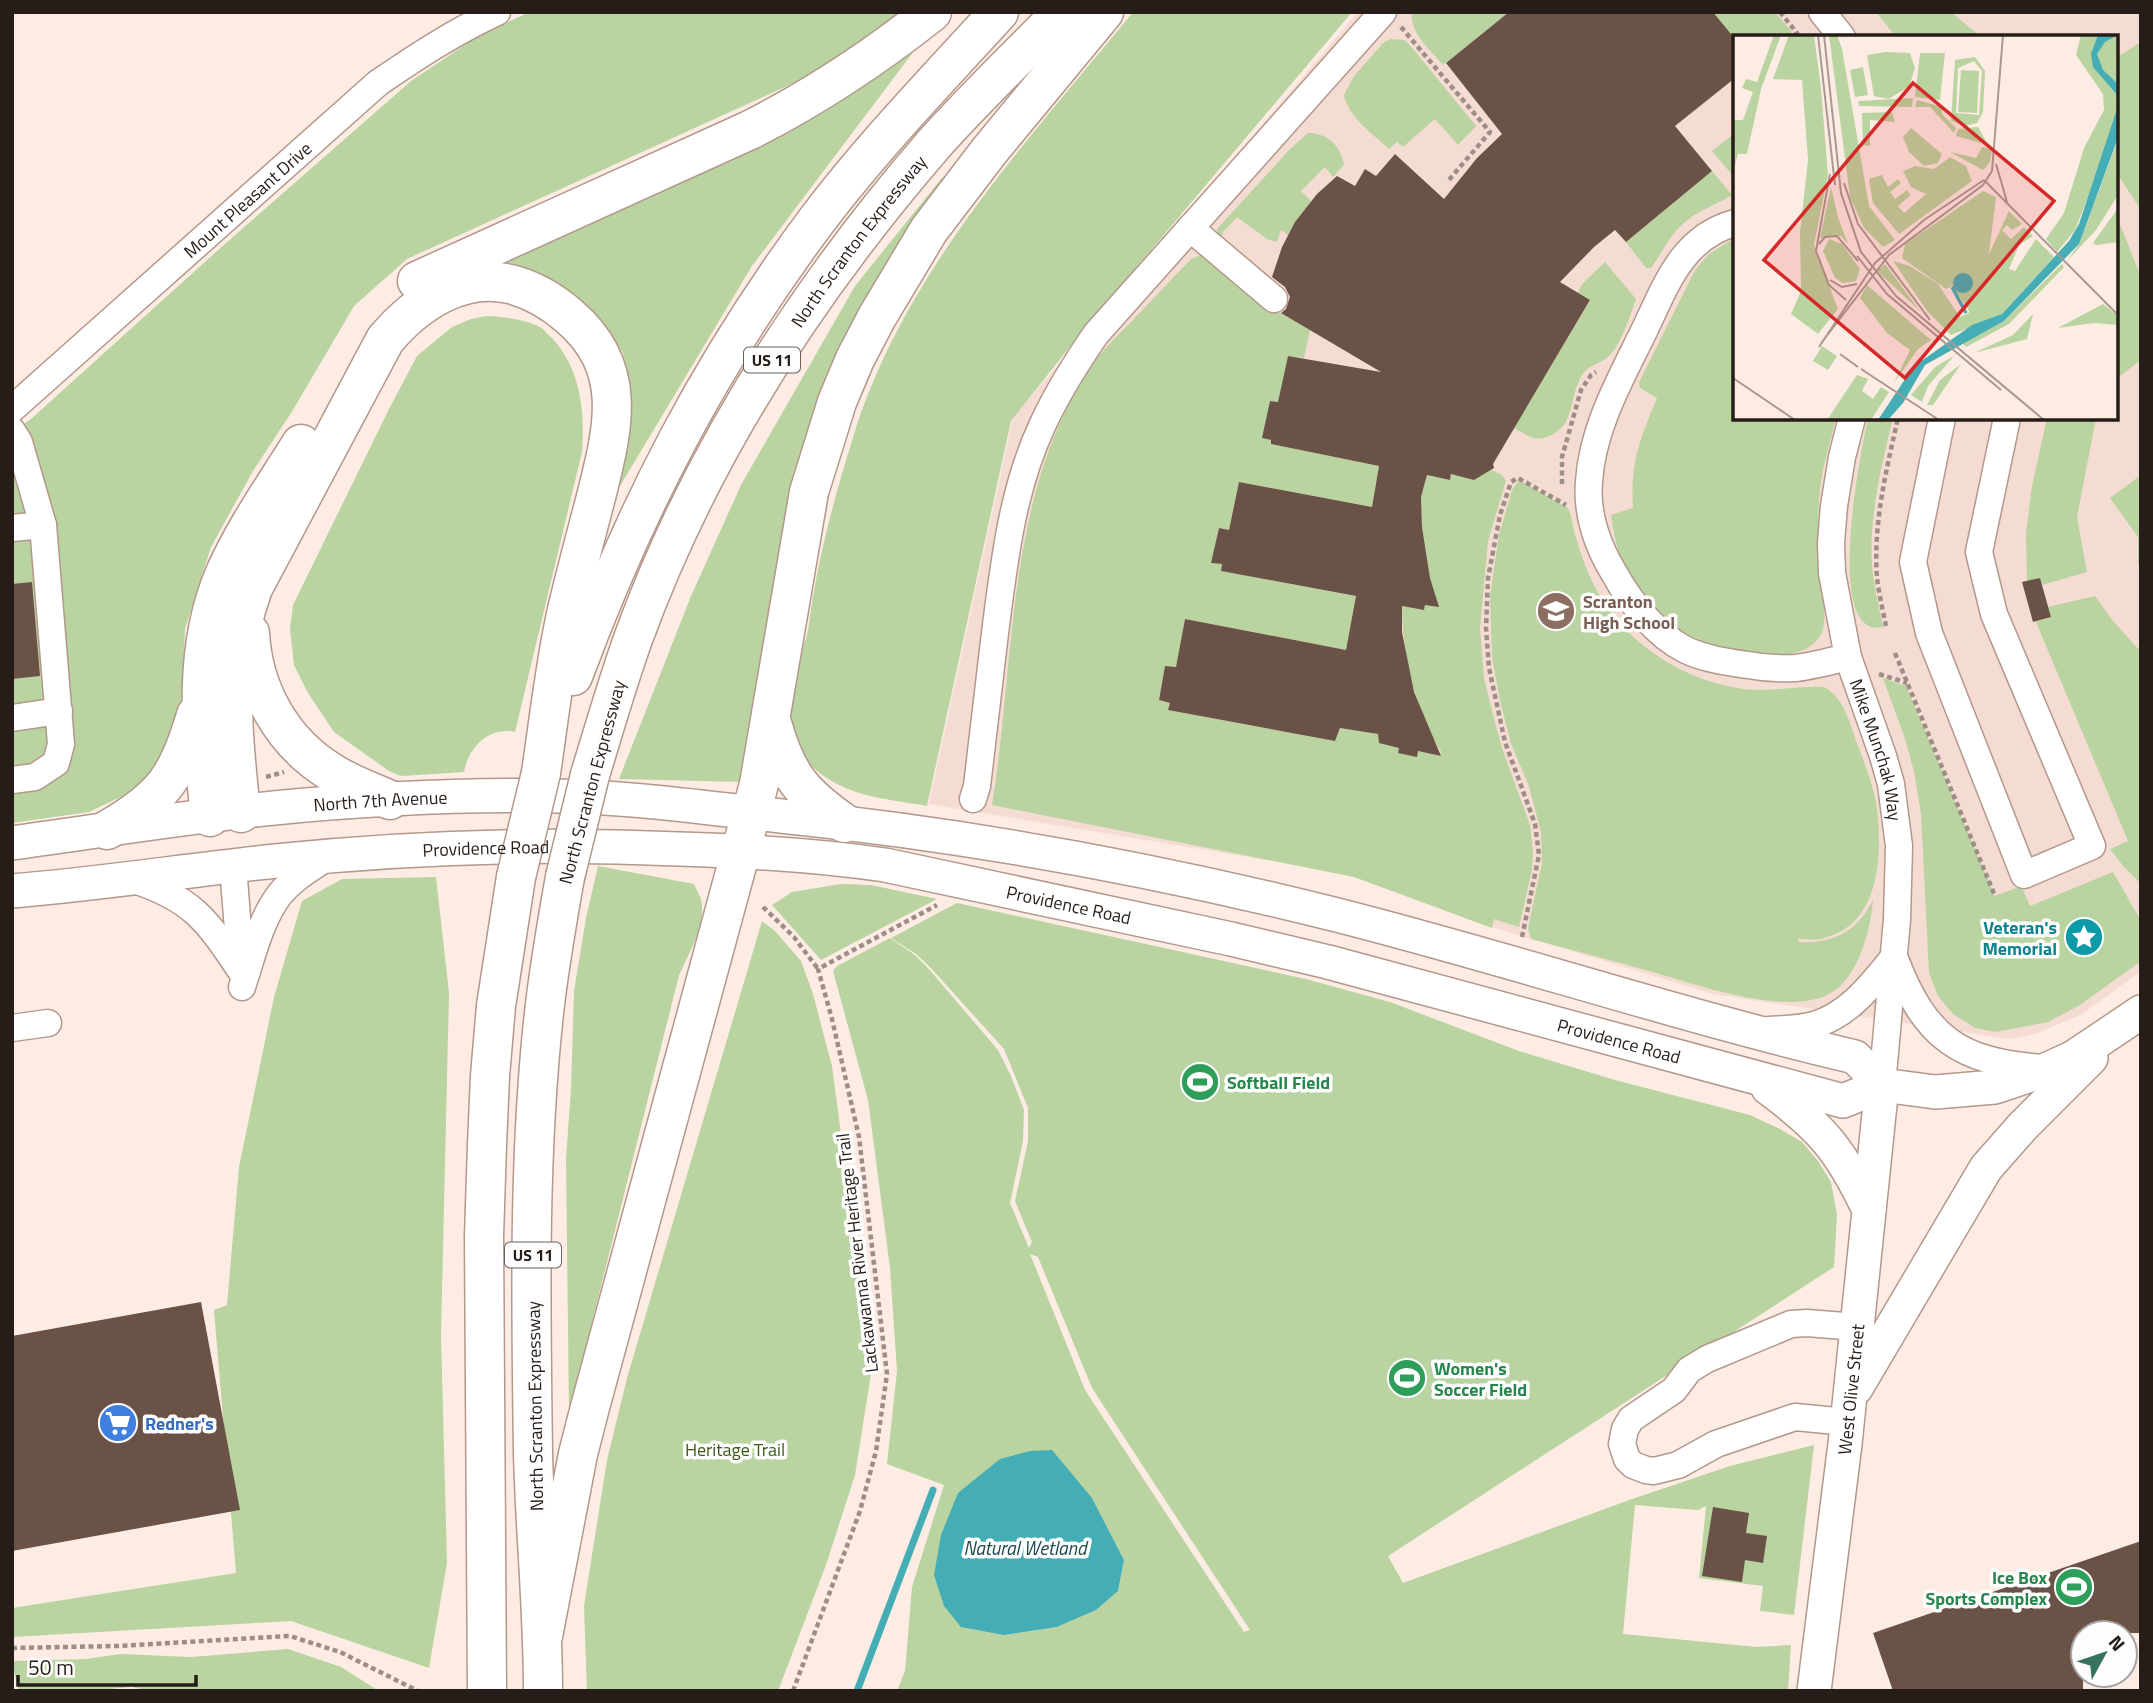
<svg xmlns="http://www.w3.org/2000/svg" width="2153" height="1703" viewBox="0 0 2153 1703" font-family="'Titillium Web',sans-serif">
<style>
.education{fill:#f4dcd2;fill-rule:evenodd}
.green{fill:#b9d4a0;fill-rule:evenodd}
.water{fill:#45adb5}
.lines{fill:none;stroke-linecap:round;stroke-linejoin:round}
.stream{stroke:#45adb5;stroke-width:7}
.building{fill:#6a5247}
.minor-casing{stroke:#b3988b;stroke-width:29}
.major-casing{stroke:#b3988b;stroke-width:36}
.highway-casing{stroke:#b3988b;stroke-width:41}
.path{stroke:#9c8e87;stroke-width:4.5;stroke-dasharray:5 3.5;stroke-linecap:butt}
.minor{stroke:#fff;stroke-width:26}
.major{stroke:#fff;stroke-width:33}
.highway{stroke:#fff;stroke-width:38}
.highway-bridge-casing{stroke:#b3988b;stroke-width:41;stroke-linecap:butt}
.highway-bridge{stroke:#fff;stroke-width:38}
.labels{text-anchor:middle;dominant-baseline:central;stroke-width:7;stroke-linejoin:round;paint-order:stroke}
.shield{fill:#fdfdfd;stroke:#67605d;stroke-width:2}
.shield-label{font-size:16px;font-weight:bold;fill:#271d18}
.street-label{font-size:18px;fill:#271d18;stroke:#fdfdfd}
.education-label{font-size:18px;font-weight:bold;fill:#785e54;stroke:#fdfdfd;text-anchor:start}
.culture-label{font-size:18px;font-weight:bold;fill:#0d838f;stroke:#fdfdfd;text-anchor:end}
.leisure-label{font-size:18px;font-weight:bold;fill:#27864d;stroke:#fdfdfd;text-anchor:start}
.shop-label{font-size:18px;font-weight:bold;fill:#366cbe;stroke:#fdfdfd;text-anchor:start}
.park-label{font-size:18px;fill:#3c5915;stroke:#fdfdfd}
.water-label{font-size:19px;font-style:italic;fill:#1c4a4e;stroke:#fdfdfd}
.inset-river{fill:none;stroke:#45adb5;stroke-width:3.5}
.inset-road{fill:none;stroke:#a79992;stroke-width:2}
.view{fill:#d62828;fill-opacity:0.15;stroke:#d62828;stroke-width:3.5}
.inset-edge{fill:none;stroke:#271d18;stroke-width:3.5}
</style>
<rect width="100%" height="100%" fill="#fdece3"/>
<!-- education -->
<path class="education" d="M1358,12h783v959l-60,44 -46,19 -25,5 -297,-45 -238,-72 -118,-47 -428,-71 84,-386zM1735,37h381v381h-381z"/>
<!-- green -->
<path class="green" d="M530,12h374l-84,59 -413,188 -53,47 -61,104 -40,61 -42,76 -26,82 -3,81 -4,26 -39,52 -50,24 -77,11v-391l19,-13 186,-168 194,-170 72,-48z
M1133,12h219l-276,327 -65,82 -84,385c-45,-8 -83,-9 -118,-42l-3,1 -14,-24 -3,-27 9,-61c10,-10 11,-30 13,-44 9,-60 25,-117 43,-175 51,-163 173,-292 279,-422z
M1412,12h97l-66,53c-12,-15 -34,-32 -31,-53z
M1713,12h62l17,20 -6,5h-51v2z
M1876,12h75l30,25h-85z
M923,39l-171,227 -138,230 10,-41 8,-51 -9,-51 -24,-34 -34,-31 -38,-20 -35,-2z
M1391,39l13,1 5,4 67,82 -18,19 -23,-26 -32,28 -6,-5 -8,7c-17,-16 -40,-31 -45,-54l10,-19 30,-34z
M2141,42v168l-25,-38v-114z
M1308,133c21,1 32,12 36,32l-11,12 -8,-10 -24,24 10,10 -23,34 -7,-5 -4,12 -10,-3 -30,-22 -14,15 -3,13h-4l1,-16 73,-80z
M1735,133v45l-23,-27z
M957,165l-161,325 -40,193 -11,99 -126,-3 72,-183 50,-111 114,-199 86,-107z
M1712,171l20,24c-16,10 -34,15 -48,28 -15,13 -22,30 -33,45h-5l-20,-26z
M2116,214l25,63v83l-25,19z
M1735,238v180h101c-4,17 -9,35 -13,52 -6,29 -5,61 -4,90 0,20 9,51 4,69 -9,32 -65,30 -90,23 -15,-4 -30,-10 -44,-17 -12,-6 -20,-14 -30,-23 -32,-28 -42,-55 -48,-97l22,-7c-3,-45 7,-69 24,-110l-17,-10 -1,-6 56,-112 14,-16z
M1203,254l50,43 57,33 -6,28 -16,-2 -9,46 -9,-1 -7,37 8,2v4l108,22 -7,41 -133,-25 -10,48 -10,-2 -7,35 10,1 -1,7 135,25 -10,54 -161,-31 -9,48 -11,-1 -6,34 11,3 -2,7 167,31 5,-13 38,6 1,9 20,5v5l18,-2 23,4 1,-4c-26,-34 -39,-102 -39,-145l22,4 6,-32 -8,-51 -1,-30 6,-22 23,5 1,-6 41,-4 10,5 4,6 -18,60 -8,87 4,50 10,41 8,29 28,77 3,27 -1,18 -13,57 -25,-8 -2,9 -138,-51 -362,-72c24,-147 13,-308 98,-437 11,-16 25,-30 39,-44 21,-22 41,-43 62,-65z
M1605,262l31,37c-6,16 -15,47 -28,58 -7,6 -17,8 -23,14 -11,13 -11,32 -17,46 -4,13 -21,24 -34,21 -7,-2 -13,-6 -20,-10l76,-127 -12,-8 4,-9z
M486,316c14,0 42,4 54,11 4,2 8,8 12,11 29,31 33,75 30,114l-67,280c-26,-6 -47,16 -51,40l-63,4 -12,-5 -55,-39 -26,-39 -14,-28 -4,-36 3,-24 97,-198 27,-51 35,-29 19,-8z
M1868,418h25c-12,49 -26,106 -20,156 2,18 7,36 10,53 -61,14 -21,-181 -15,-209z
M2047,418h49l-19,99 10,55 -45,13 -2,-7 -13,4 -1,-49 6,-47z
M2141,475v103l-3,-16v-25l-28,-39z
M1519,480l49,28c4,8 4,17 7,26 5,19 12,38 21,55 31,58 98,99 163,101 22,0 44,-4 65,-3 21,11 26,38 34,59 7,18 14,37 18,56 7,48 6,122 -52,136 -9,3 -18,1 -26,1l1,3c34,2 59,-11 74,-42 -3,32 -15,82 -48,96 -45,19 -130,-12 -176,-25 -40,-11 -79,-22 -118,-32l-3,-11 14,-65 -1,-31 -12,-46 -18,-42 -11,-43 -8,-44 -2,-61 9,-61 13,-45z
M2095,596l18,25 28,31v232l-18,-18 -13,-17 18,-8 -92,-219 15,-5 -3,-10z
M1883,678l23,8 89,210 24,-9 4,3 7,16 83,-34 28,49v40l-61,44 -32,17 -53,10 -20,-4 -22,-14 -15,-18 -9,-23 -8,-159 -7,-43 -10,-35z
M598,866l96,18c2,5 6,11 7,16 6,24 -12,53 -22,75l-110,439 -3,-255 5,-70 3,-98 12,-73z
M436,877l13,116 -8,342 6,228 -18,105 -138,-47 -279,16v-29l224,-35 -22,-263 13,-5 12,-138 35,-170 28,-96 40,-22z
M841,884l30,1 66,14 -116,61 -49,-55 20,-13z
M957,903l349,76 84,23 129,49 96,29 135,35 30,14 22,13 16,19 13,21 6,33 -3,52 -446,289 15,27 229,-84 98,-33 84,-21 -20,170 -34,-4 3,-25 -64,-8 7,-72 -8,4 -63,-5 -12,129 134,13 34,-2 -3,46h-891l8,-20 7,-84 32,-102 -57,-21 10,-93 -7,-103 -22,-168 -35,-129 4,-5 53,-28 25,17 13,13 70,82 13,26 13,34 -1,31 -13,62 19,45 3,-6 -17,-41 13,-60v-33l-24,-59 -75,-83 -13,-12 -25,-16zM1030,1254l8,3 54,131 158,242 -6,2 -159,-242zM1092,1498l32,62 -6,31 -22,19 -39,17 -52,8z
M762,921l13,10 26,30 12,33 19,72 27,203 12,105 -16,101 -29,90 -48,126h-191l-3,-85 23,-146 20,-82z
M288,1649l53,18 38,24h-230l-17,-4 -46,4h-67l-7,-27v-3l74,-2 34,-5 71,3z"/>
<!-- water -->
<path class="water" d="M1052,1450l40,48 32,62 -6,31 -22,19 -39,17 -53,8 -43,-8 -17,-21 -10,-31 7,-40 17,-42 42,-34 30,-8z"/>
<g class="lines">
<!-- stream -->
<path class="stream" d="M857,1691l76,-201"/>
</g>
<!-- building -->
<path class="building" d="M1509,12h204l22,27v39l-60,48 37,45 -86,71 -11,-12 -21,17 -34,35 30,18 -97,164 1,4 -20,12 -23,-6 -1,6 -23,-5 -6,22 1,30 8,51 9,29 -14,-2 -1,5 -22,-4v26l12,60 27,64 -23,-5 -1,6 -19,-4 1,-5 -20,-5 -1,-9 -38,-6 -5,13 -167,-31 2,-7 -11,-3 6,-34 11,1 9,-48 161,31 10,-54 -135,-25 1,-7 -11,-1 8,-35 10,2 10,-48 133,25 7,-41 -108,-22v-4l-9,-2 8,-37 8,1 10,-46 93,16 -100,-59 5,-4 4,-12 -5,-10 -13,-10 10,-30 13,-25 22,-28 20,-18 18,10 10,-17 11,7 19,-22 49,45 33,-41 25,-24 -56,-71z
M2040,578l11,39 -18,5 -11,-40z
M32,582l8,94 -28,3v-95z
M201,1302l39,208 -228,41v-215z
M1713,1507l36,6 -3,20 21,3 -4,27 -18,-3 -3,22 -40,-6z
M2141,1541v92h-58v58h-190l-20,-58z"/>
<g class="lines">
<!-- minor casing -->
<g class="minor-casing">
<g id="minor">
<path d="M1822,12l20,25"/>
<path d="M1735,223c-54,14 -70,65 -92,110 -23,47 -51,96 -54,149 -3,32 9,65 25,91 16,29 42,62 72,77 19,9 41,12 62,15 16,3 31,4 48,3 17,-2 35,-7 52,-11"/>
<path d="M1190,228l84,71"/>
<path id="s1" d="M12,409l366,-326c38,-26 76,-51 119,-71"/>
<path id="s2" d="M1852,418l-10,39 -8,49 -3,37 1,30 16,84 35,99 8,28 8,62 -2,74 -15,165"/>
<path d="M1942,418l-29,144 16,71 95,242 68,-29 -98,-232 -15,-62 28,-134"/>
<path d="M12,431l7,11 24,83 -31,3"/>
<path d="M12,718l47,-7"/>
<path d="M12,780l23,-3 21,-14 5,-19 -18,-219"/>
<path d="M973,799l4,-13c6,-51 12,-102 18,-153 9,-70 17,-143 47,-207 15,-33 34,-63 54,-92l287,-322"/>
<path d="M233,866l8,102"/>
<path d="M131,879c61,19 76,41 110,92"/>
<path d="M1895,959c30,79 64,103 148,109"/>
<path d="M242,987c10,-30 18,-67 38,-93 13,-16 32,-26 49,-38"/>
<path d="M12,1028l36,-5"/>
<path d="M1769,1030c15,-1 30,-1 45,-5 35,-10 58,-41 80,-68"/>
<path d="M1847,1422l-52,-5 -79,27 -38,21 -24,6 -8,-1 -13,-5 -6,-6 -5,-15 3,-15 6,-10 43,-29 15,-20 18,-11 84,-35 16,-1 50,4"/>
</g>
</g>
<!-- major casing -->
<g class="major-casing">
<g id="major">
<path id="s3" d="M12,843c87,-12 174,-26 262,-35 93,-9 188,-14 282,-12 75,1 150,12 225,20 187,19 373,53 556,99 173,44 344,101 518,142l27,28"/>
<path id="s4" d="M12,891c88,-7 176,-21 264,-30 133,-14 269,-18 403,-12 69,2 137,6 206,16l346,74 97,23 515,139 39,-16 53,7 60,-5 53,-18 26,-12 67,-45"/>
<path d="M1768,1088c53,39 73,62 101,122"/>
<path d="M1856,1388l130,-220 37,-42 68,-68"/>
<path id="s5" d="M1814,1691l31,-247 37,-359"/>
</g>
</g>
<!-- highway casing -->
<g class="highway-casing">
<g id="highway">
<path d="M417,281l333,-151c65,-33 124,-72 182,-118"/>
<path d="M250,633c3,57 32,109 81,139 18,12 39,19 59,28"/>
<path d="M573,676c62,-167 137,-313 244,-456 56,-74 120,-140 182,-208"/>
<path d="M772,723c14,51 29,70 72,100"/>
<path id="s6" d="M590,775c14,-46 27,-91 43,-136 66,-182 174,-348 300,-494 41,-46 86,-89 129,-133"/>
<path d="M241,813c-8,-83 -17,-144 12,-225l132,-248c31,-37 78,-69 129,-55 20,6 39,17 55,31 61,52 44,113 27,181 -10,38 -20,75 -29,113 -12,53 -18,109 -26,163"/>
<path d="M210,817c-8,-82 -19,-166 15,-244 20,-45 50,-87 76,-129"/>
<path d="M107,830c56,-32 71,-53 89,-115"/>
<path d="M543,1636l35,-182 11,-43 170,-627 50,-292 28,-90 18,-43 22,-42 52,-87 61,-80 114,-138"/>
<path d="M487,1691l-3,-455 3,-91 3,-69 6,-70 20,-129"/>
<path d="M543,1691c0,-80 -8,-159 -10,-238 -2,-146 -5,-295 11,-440 5,-46 13,-91 21,-136"/>
</g>
</g>
<!-- path -->
<path class="path" d="M1780,12l17,21 -5,4
M1401,27l89,105 -42,49
M1562,484v-27l19,-67 10,-15 5,-3
M1886,626c-3,-15 -7,-32 -9,-48 -4,-54 9,-107 21,-160
M1895,653l100,243
M1879,674l28,9
M266,777l18,-5
M763,907l31,30 24,32
M1522,937l17,-82 -4,-31 -30,-82 -16,-74 -3,-40 2,-50 12,-63 11,-33 7,-4 48,27
M12,1648l105,-2 173,-10 50,16 78,39
M793,1691l67,-180 16,-60 11,-77 -28,-237 -27,-118 -14,-50 119,-64"/>
<!-- minor -->
<use href="#minor" class="minor"/>
<!-- major -->
<use href="#major" class="major"/>
<!-- highway -->
<use href="#highway" class="highway"/>
<!-- highway-bridge casing -->
<g class="highway-bridge-casing">
<path id="highway-bridge" d="M516,877l25,-104
M565,877l25,-102"/>
</g>
<!-- highway-bridge -->
<use href="#highway-bridge" class="highway-bridge"/>
</g>
<!-- icons -->
<defs>
<g id="school-disc" transform="scale(2.0125)"><circle r="9.5" fill="#8d6e63" stroke="#fdfdfd"/><path d="M0-5L7-2L0 1L-7-2ZM-4 1L0 2.5L4 1V4Q0 6-4 4Z" fill="#fff"/></g>
<g id="sight-disc" transform="scale(2.0125)"><circle r="9.5" fill="#0f9aa8" stroke="#fdfdfd"/><path d="M0-6L1.8-2.2L6-1.7L2.9 1.2L3.7 5.4L0 3.3L-3.7 5.4L-2.9 1.2L-6-1.7L-1.8-2.2Z" fill="#fff"/></g>
<g id="stadium-disc" transform="scale(2.0125)"><circle r="9.5" fill="#2e9e5b" stroke="#fdfdfd"/><path d="M0-5a6.5 5 0 1 0 0 10a6.5 5 0 1 0 0-10ZM-3.5-1.8h7v3.6h-7Z" fill="#fff"/></g>
<g id="supermarket-disc" transform="scale(2.0125)"><circle r="9.5" fill="#3f7fe0" stroke="#fdfdfd"/><path d="M-6-5.5h2.5l.6 2H6L4.5 2H-2.5L-4.4-4H-6ZM-1.5 3.2a1.3 1.3 0 1 0 .1 0ZM3 3.2a1.3 1.3 0 1 0 .1 0Z" fill="#fff"/></g>
</defs>
<g fill-rule="evenodd">
<use href="#school-disc" x="1556" y="611"/>
<use href="#sight-disc" x="2084" y="937"/>
<use href="#stadium-disc" x="1200" y="1082"/>
<use href="#stadium-disc" x="1407" y="1378"/>
<use href="#supermarket-disc" x="118" y="1423"/>
<use href="#stadium-disc" x="2074" y="1587"/>
</g>
<g class="labels">
<!-- shield labels -->
<g class="shield">
<rect x="744" y="347.5" width="56" height="25" rx="5"/>
<rect x="505" y="1242.5" width="56" height="25" rx="5"/>
</g>
<g class="shield-label">
<text x="772" y="360">US 11</text>
<text x="533" y="1255">US 11</text>
</g>
<!-- street labels -->
<g class="street-label">
<text stroke="none"><textPath href="#s1" startOffset="315">Mount Pleasant Drive</textPath></text>
<text stroke="none"><textPath href="#s6" startOffset="602">North Scranton Expressway</textPath></text>
<text stroke="none"><textPath href="#s2" startOffset="340">Mike Munchak Way</textPath></text>
<text transform="translate(592 782) rotate(-75)">North Scranton Expressway</text>
<text stroke="none"><textPath href="#s3" startOffset="371">North 7th Avenue</textPath></text>
<text stroke="none"><textPath href="#s4" startOffset="476">Providence Road</textPath></text>
<text stroke="none"><textPath href="#s4" startOffset="1064">Providence Road</textPath></text>
<text stroke="none"><textPath href="#s4" startOffset="1631">Providence Road</textPath></text>
<text transform="translate(857 1253) rotate(-97)">Lackawanna River Heritage Trail</text>
<text stroke="none"><textPath href="#s5" startOffset="304">West Olive Street</textPath></text>
<text transform="translate(535 1406) rotate(-91)">North Scranton Expressway</text>
</g>
<!-- education labels -->
<g class="education-label">
<text x="1583" y="601">Scranton<tspan x="1583" dy="21">High School</tspan></text>
</g>
<!-- culture labels -->
<g class="culture-label">
<text x="2057" y="927">Veteran's<tspan x="2057" dy="21">Memorial</tspan></text>
</g>
<!-- leisure labels -->
<g class="leisure-label">
<text x="1227" y="1082">Softball Field</text>
<text x="1434" y="1368">Women's<tspan x="1434" dy="21">Soccer Field</tspan></text>
<text x="2047" y="1577" text-anchor="end">Ice Box<tspan x="2047" dy="21">Sports Complex</tspan></text>
</g>
<!-- shop labels -->
<g class="shop-label">
<text x="145" y="1423">Redner's</text>
</g>
<!-- park labels -->
<g class="park-label">
<text x="735" y="1449">Heritage Trail</text>
</g>
<!-- water labels -->
<g class="water-label">
<text x="1025" y="1547">Natural Wetland</text>
</g>
</g>
<!-- overview -->
<g transform="translate(1733 35)">
<rect width="385" height="385" fill="#fdece3"/>
<path d="M41,0h7l-20,54 -14,65h-9l-5,17v-51h10l10,-28 -11,-4 4,-9 11,3zM56,0h25l7,53 7,87 -14,70 24,64 -20,25 -27,-20 10,-23 -1,-59 8,-72 -6,-80 -29,-1zM96,0h8l5,14 27,157 26,34 -12,7 -19,-19 -14,-31zM348,0h37v84l-43,111 -18,22 -11,-13 18,-26 20,-65 20,-38 -1,-16 -27,-39zM153,17l24,1 5,15 -6,19 -21,12 -14,-3 -7,-41zM187,18h25l-5,47 -25,-3zM242,22l10,14 -2,41 -6,11 -12,3 -14,-5 4,-61zM241,26l8,10 -3,44 -23,-2 2,-45zM130,32l5,28 -13,2 -5,-27zM228,35l18,1 -2,42 -19,-1zM180,63l-1,9 -53,-1 -1,-5zM184,65l25,7v7l14,14 -2,5 -24,-26h-15zM159,77l3,10 -25,-2v26l-7,-1 -1,-32zM245,92l10,18 -32,-9 2,-7zM178,93l31,26 -4,9 -14,3 -15,-14 -6,-15zM385,105v55l-22,35 -29,31 12,-17zM249,112l10,2 -2,13 -7,8 -33,-18 26,6zM217,122l16,9 6,15 -73,53 -26,-31 -4,-24 13,-4 6,12 10,-8 3,4 -11,9 5,7 12,-9 4,5 -13,11 6,7 22,-19 -15,-7 -8,-16 12,-5 19,3zM98,152l7,30 10,27 -7,-8 -21,2zM250,156l13,6 -7,57 20,-43 13,13 -10,6 -5,-5 -5,5 9,9 13,-12 9,9 -14,9 -10,24 6,2 21,-32 18,18 -52,57 -51,21 -24,-24 -34,-50 17,5 28,18 22,33 10,-5 -18,-26 -6,3 -44,-31 3,-14zM385,173v34l-22,3 -3,-2zM96,204l13,5 18,25 -4,12 -13,2 -8,-5 -12,-27zM152,229l35,47 -43,-40zM329,229l2,3 -55,57 -43,23 -4,-4 42,-22zM134,250l64,55 -13,9 -24,34 16,-33 -23,-17 -27,-35zM370,269l15,12v9l-24,-2 -36,5zM300,279l-6,25 -53,14 39,-18zM89,311l15,10 -9,14 -15,-9zM221,321l-26,30 -6,16 -11,-7 24,-28zM228,329l-28,41h-6l13,-25zM124,340l11,4 -6,12 11,8 8,-12 8,5 -18,28h-44z" fill="#b9d4a0" fill-rule="evenodd"/>
<path d="M365,0h20l-13,7 -8,12 6,16 15,14v12l-25,-29 -2,-13zM385,71v32l-39,106 -75,77 -79,44 -22,38 -15,17h-10l35,-53 59,-42 30,-11 67,-73 10,-17zM220 248a10 10 0 1 1 20 0a10 10 0 1 1-20 0Z" fill="#45adb5"/>
<path class="inset-river" d="M219,252l14,26"/>
<path class="inset-road" d="M85,0l17,150M91,0l17,158 20,59 35,44 148,124M263,129l11,38M97,139l-14,77 13,34 17,15M251,145l134,135M111,148l14,41 72,96M86,209l6,-7 12,-1 21,25M124,221l30,38 114,96M97,245l12,7 15,-3M89,307l67,-87 94,-70 9,-14 11,-136M86,312l56,-84 49,-43 60,-40M107,319l18,13M128,334l78,51M0,343l62,42"/>
<path class="view" d="M180,48l141,118 -149,177 -141,-118z"/>
<rect width="385" height="385" class="inset-edge"/>
</g>
<!-- border -->
<rect width="2153" height="1703" fill="none" stroke="#271d18" stroke-width="28"/>
<!-- north arrow -->
<g transform="translate(2104 1654) rotate(50)"><circle r="33" fill="#fdfdfd" stroke="#a7a3a1" stroke-width="2"/>
<path d="M0-5L12 26L0 18L-12 26Z" fill="#36725d"/>
<text y="-10" font-size="19" font-weight="bold" text-anchor="middle" fill="#271d18">N</text>
</g>
<!-- scale -->
<path d="M18 1675v10h178v-10" fill="none" stroke="#271d18" stroke-width="3.5"/>
<text x="28" y="1675" font-size="21" fill="#271d18" stroke="#fdfdfd" stroke-width="5" paint-order="stroke">50 m</text>
</svg>
